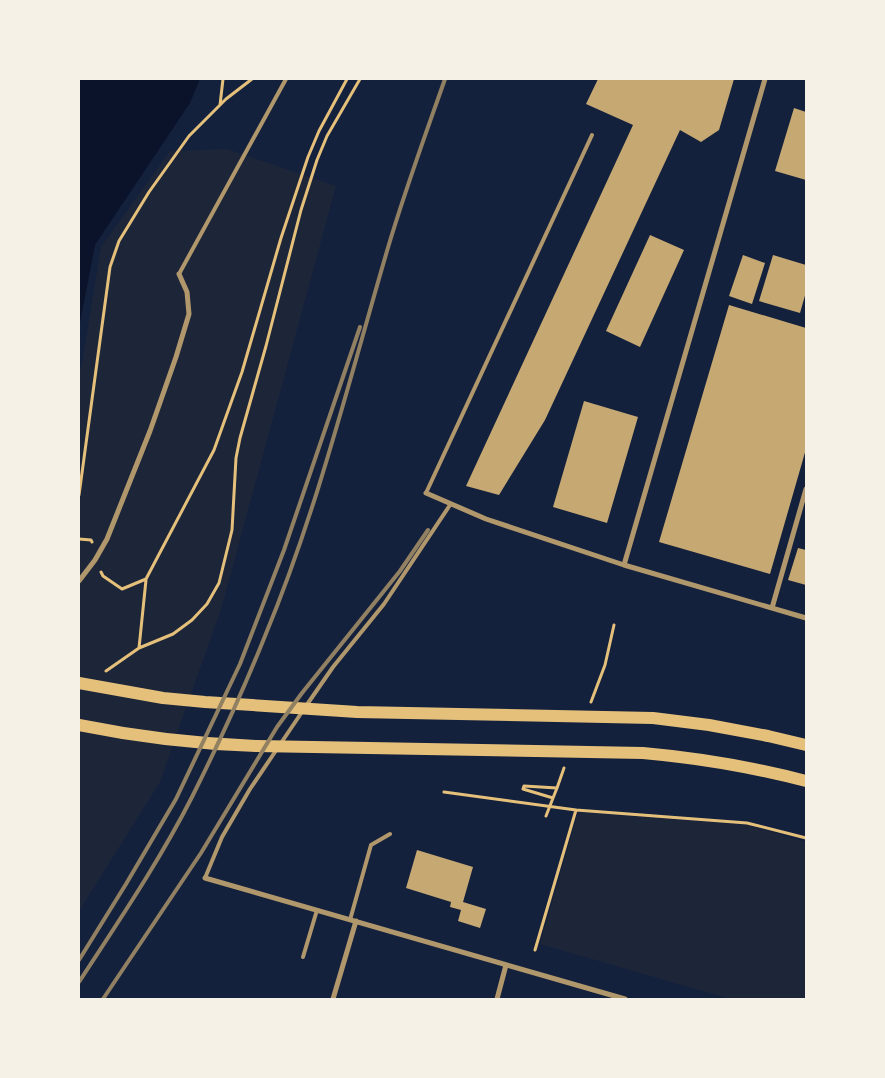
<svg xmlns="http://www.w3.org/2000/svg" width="885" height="1078" viewBox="0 0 885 1078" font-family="'Asap Condensed',sans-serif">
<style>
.green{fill:#1d2539}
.water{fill:#0b132b}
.building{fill:#c6a872}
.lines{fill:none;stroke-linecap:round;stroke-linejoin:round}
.path{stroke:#e5c07b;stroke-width:3}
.service{stroke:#b1986c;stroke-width:4}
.minor{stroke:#b1986c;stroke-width:5}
.primary{stroke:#e5c07b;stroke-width:12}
.rail{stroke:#918062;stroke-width:4}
</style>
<rect width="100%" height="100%" fill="#14213d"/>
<!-- green -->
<path class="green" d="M227,149l109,37 -114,420 -62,176 -81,129v-539l3,-8 19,-117 69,-96z
M578,812l169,13 59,17v157h-76l-190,-55z"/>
<!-- water -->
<path class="water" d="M79,79h121l-10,24 -95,142 -16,83z"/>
<!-- building -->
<path class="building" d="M598,79h136l-15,51 -18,12 -21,-12 -135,290 -46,75 -33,-9 167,-361 -47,-21z
M794,108l12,4v68l-31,-9z
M650,235l34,15 -44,97 -34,-16z
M743,255l22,8 -13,41 -23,-8z
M773,255l33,10v27l-6,21 -41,-12z
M729,305l77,23v121l-36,125 -111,-32z
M584,401l54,16 -31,106 -54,-16z
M798,548l8,2v35l-18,-5z
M417,850l56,17 -10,35 23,7 -6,19 -22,-7 3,-11 -11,-3 1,-5 -45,-14z"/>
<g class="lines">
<!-- path -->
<path class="path" d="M220,105l3,-26
M79,495l31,-228 9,-26 30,-49 40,-56 37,-37 26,-20
M79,539l12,1 1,2
M101,572l2,4 19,13 24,-10 68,-129 28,-78 39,-134 27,-81 11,-26 28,-52
M139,648l7,-68
M106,671l33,-23 34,-14 19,-14 15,-16 12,-21 13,-53 4,-72 4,-20 26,-92 35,-136 16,-50 10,-24 33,-57
M591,702l14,-37 9,-40
M444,792l132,18 171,13 59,15
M553,798l4,-10
M546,816l7,-18 -30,-9 1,-3 33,2 7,-20
M535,950l41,-140"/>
<!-- service -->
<path class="service" d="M179,274l107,-195
M426,493l166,-358
M306,706l27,-39 51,-63 66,-99
M281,743l21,-31
M205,878l17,-41 28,-48 27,-40
M350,920l21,-75 19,-11
M303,957l14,-47"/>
<!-- minor -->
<path class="minor" d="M426,493l60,26 138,46 182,53
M624,565l141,-486
M79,581l16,-21 12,-21 43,-108 26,-74 13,-43 -2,-22 -8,-18
M772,608l34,-119
M205,878l420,121
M333,999l23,-78
M497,999l9,-34"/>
<!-- primary -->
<path class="primary" d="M79,683l84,15 42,4 152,10 296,6 56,7 59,11 38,9
M79,725c59,12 117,19 178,21l386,7c56,5 109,14 163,28"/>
<!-- rail -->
<path class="rail" d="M79,960l47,-76 50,-85 64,-135 44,-114 76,-223
M79,982c39,-60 80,-120 113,-185 26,-52 51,-106 73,-161 52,-125 84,-255 122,-385 17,-58 38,-115 58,-172
M103,999l98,-146 76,-126 25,-34 98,-122 28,-41"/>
</g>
<!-- border -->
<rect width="885" height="1078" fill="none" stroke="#f6f1e7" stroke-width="160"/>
</svg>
